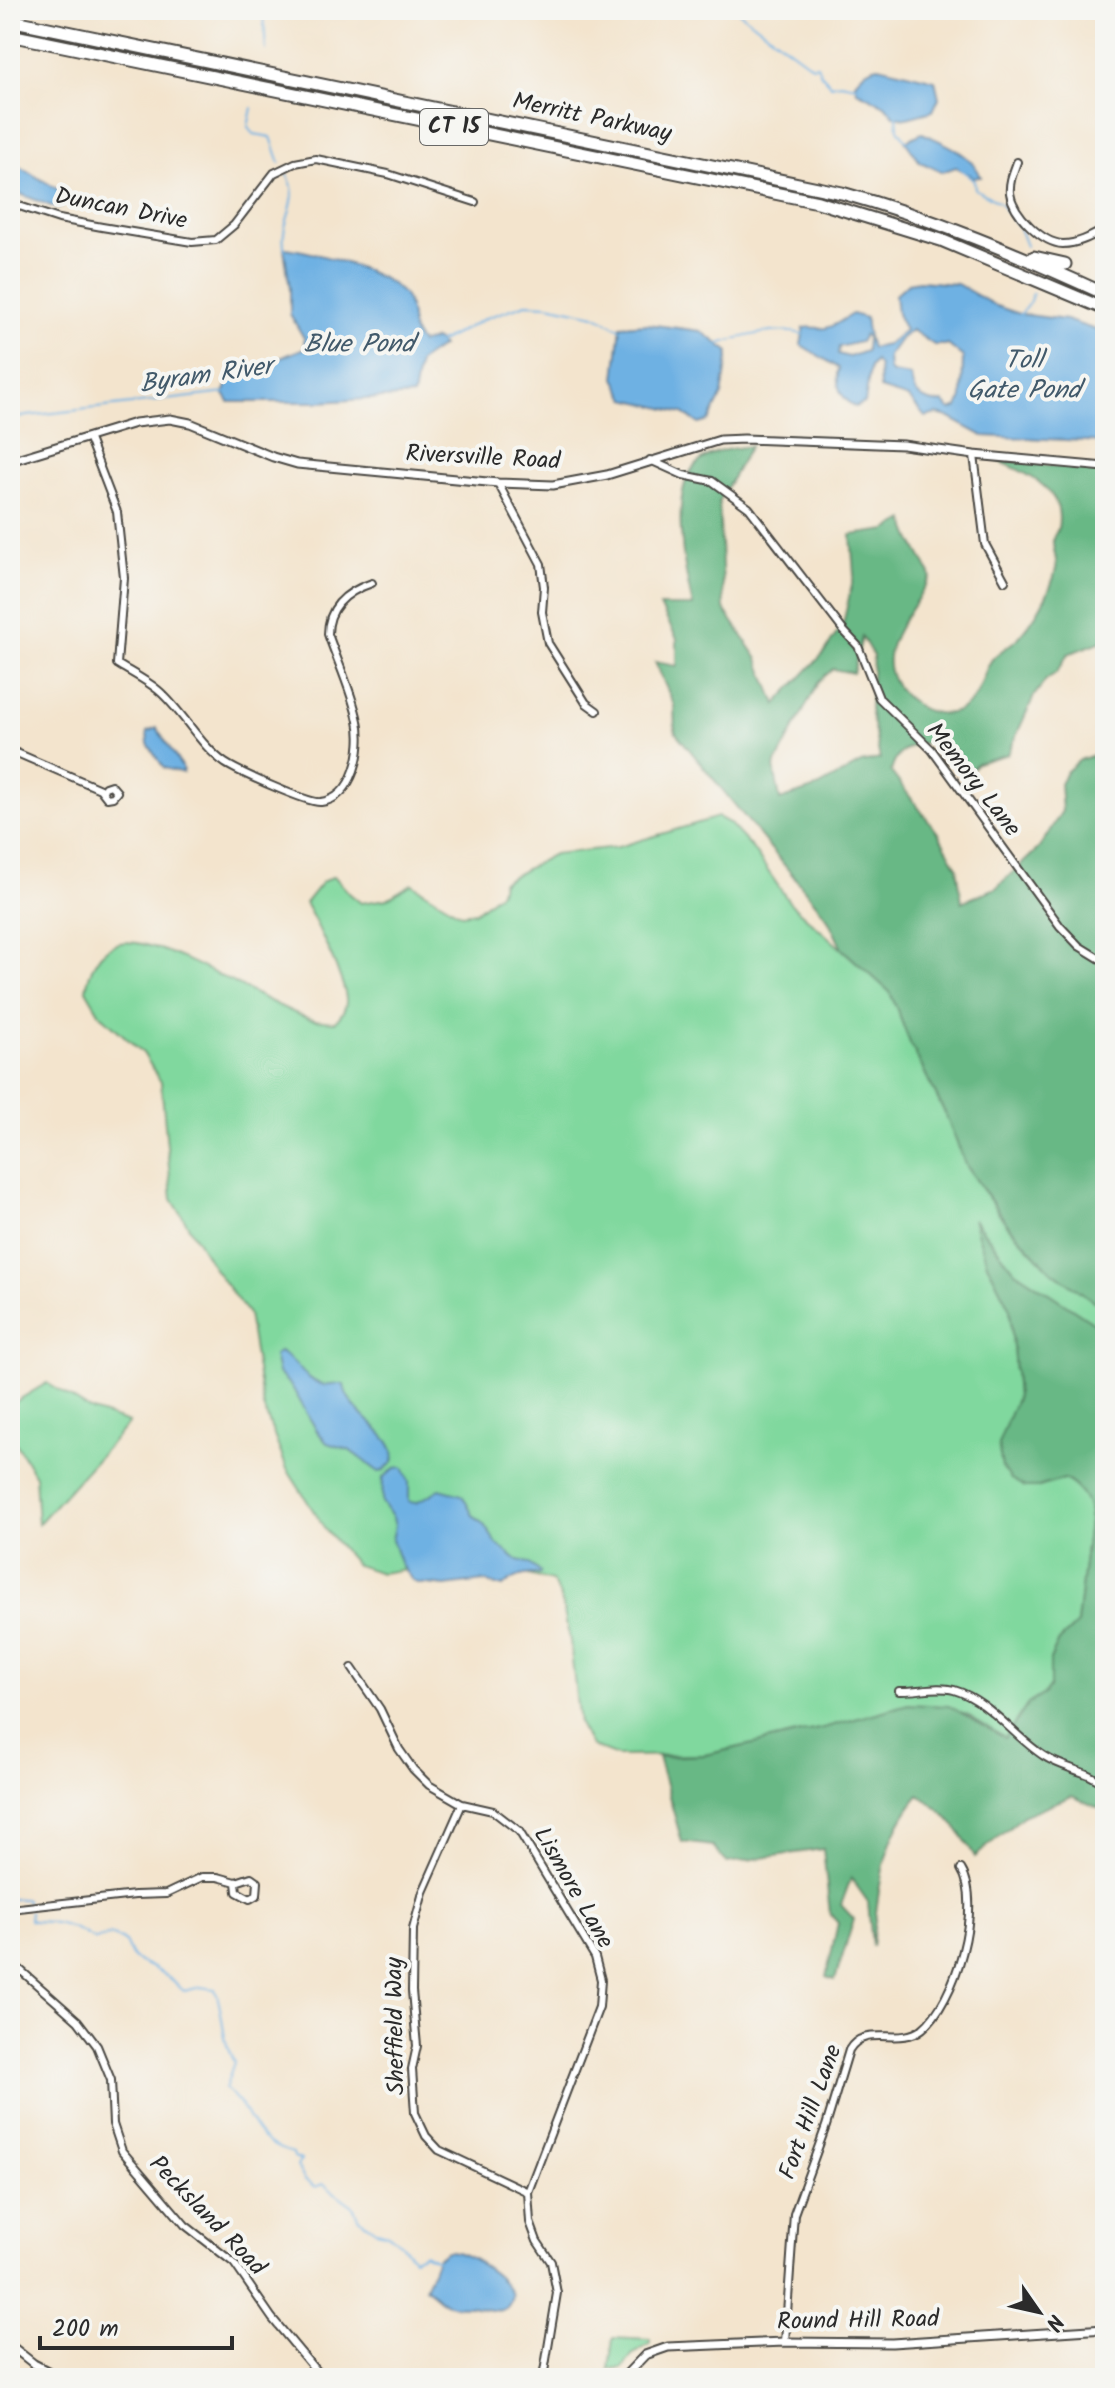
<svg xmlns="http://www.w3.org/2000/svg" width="1115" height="2388" viewBox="0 0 1115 2388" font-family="Kalam,sans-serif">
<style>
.green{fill:#80d89e;stroke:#568264;stroke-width:2}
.forest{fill:#68b885;stroke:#4a7258;stroke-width:2;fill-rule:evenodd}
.water{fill:#6eb1e3;stroke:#4c6e87;stroke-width:2;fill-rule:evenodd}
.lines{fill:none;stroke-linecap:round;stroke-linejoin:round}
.stream{stroke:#6eb1e3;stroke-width:2}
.minor-casing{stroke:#494743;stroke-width:10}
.tertiary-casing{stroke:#494743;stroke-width:11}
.motorway-casing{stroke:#494743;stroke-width:15}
.minor{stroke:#fff;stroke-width:6}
.tertiary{stroke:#fff;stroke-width:7}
.motorway{stroke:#fff;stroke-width:11}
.labels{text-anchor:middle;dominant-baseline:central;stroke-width:8;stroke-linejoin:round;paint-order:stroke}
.shield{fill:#f6f6f2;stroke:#686867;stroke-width:2}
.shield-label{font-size:22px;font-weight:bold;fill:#2b2b2b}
.street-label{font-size:24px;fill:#2b2b2b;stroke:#f6f6f2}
.water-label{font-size:26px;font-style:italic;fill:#425a6b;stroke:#f6f6f2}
</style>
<rect width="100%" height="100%" fill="#f6f6f2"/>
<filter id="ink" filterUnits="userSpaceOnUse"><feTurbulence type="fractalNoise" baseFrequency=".0125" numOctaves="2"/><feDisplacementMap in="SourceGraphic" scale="16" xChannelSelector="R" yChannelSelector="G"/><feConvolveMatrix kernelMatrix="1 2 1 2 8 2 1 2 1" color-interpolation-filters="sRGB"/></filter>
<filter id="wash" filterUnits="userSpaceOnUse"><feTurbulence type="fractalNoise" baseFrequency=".006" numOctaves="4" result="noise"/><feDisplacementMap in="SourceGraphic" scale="32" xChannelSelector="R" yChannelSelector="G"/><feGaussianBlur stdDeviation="1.8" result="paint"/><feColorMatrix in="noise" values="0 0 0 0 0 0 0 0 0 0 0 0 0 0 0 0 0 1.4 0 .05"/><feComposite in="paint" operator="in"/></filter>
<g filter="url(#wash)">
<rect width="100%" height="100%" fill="#f3e4cd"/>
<!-- green -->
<path class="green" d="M718,817l11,6 23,25 38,55 100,89 21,53 34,68 21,52 41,60 43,45 55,39v21l-90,-59 -40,-50 12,42 23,46 7,88 -18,47 40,43 25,-8c16,8 20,17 26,33l-13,112 -18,17 -9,19v26l-6,8 -16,10 -23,34 -39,-24 -143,14 -118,27 -88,1 -26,-10 -12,-22 -9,-83 -9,-43 -9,-17 -43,-11 -103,-1 -25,4 -25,-8 -31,-36 -38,-60 -24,-62 -15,-93 -33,-44 -43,-71 -11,-117 -18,-29 -43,-39 -14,-24c3,-19 12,-42 34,-47 38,-9 148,63 190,76 8,2 17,2 25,3 5,-5 12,-14 11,-22 0,-17 -31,-80 -41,-97l17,-21 12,-6 16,18 11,9 26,-4 25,-15 49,30 15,-2 24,-20 2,-10 52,-28 64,-7z
M47,1383l45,28 37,12 -91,101 -3,-48 -25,-43v-28z
M613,2338l37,2v4l-18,11 -9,13 -14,1z"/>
<!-- forest -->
<path class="forest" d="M750,446l-31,55 5,108 34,50 18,45 48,-51 19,-29 11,-49 -3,-40 36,-5 18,-10c4,22 19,36 26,57 -23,42 -71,84 -19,125 12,10 31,15 46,9 27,-13 22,-40 36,-54 7,-7 17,-12 24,-19 16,-17 33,-46 38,-69 2,-10 -4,-20 -3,-30 1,-5 4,-6 5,-11 8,-41 -35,-56 -64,-69l111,13v168l-37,14 -11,18 -11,8 -12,16 -26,58 -31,9 -12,13c-3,-7 -4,-18 -9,-24 -5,-7 -15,-8 -23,-9 -21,-1 -37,7 -42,29l47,61 19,34 5,35 34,-14 43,-40 23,-37 -2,-27 6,-12 14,-12 25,-9v558l-55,-39 -42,-45 -42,-60 -21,-52 -34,-68 -21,-53 -48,-43 -15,-32 -152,-185 -1,-27 -19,-43 22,4v-27l-17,-33h33c-8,-33 -24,-111 1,-139 15,-17 36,-18 56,-21zM862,637l11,19 -3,53 10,50 -19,4 -45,25 -36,12 -6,-33 45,-86 14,-12 20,4z
M973,1219l42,52 90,59v481l-33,-15 -48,19 -49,42c-16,-29 -28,-44 -56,-62 -39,46 -40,95 -47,152l-4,-45 -17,-24 -10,27 13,14 -19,61 -9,-3 12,-54 -8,-9 -7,-65 -96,14 -14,-17 -31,-4 -24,-85 47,-2 118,-27 85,-24 41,2 56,32 23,-34 16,-10 6,-8v-26l9,-19 18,-17 13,-112c-6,-16 -10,-25 -26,-33l-26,8h-13l-14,-8 -9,-12 -4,-23 19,-48 -7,-87 -23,-46z"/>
<!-- water -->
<path class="water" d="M879,66l56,14 4,18 -6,13 -26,7 -13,-2 -9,-11 -28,-14 -2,-9c9,-10 12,-14 24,-16z
M922,133c22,10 50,20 59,44h-7l-18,-10 -14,5 -22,-10 -15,-21z
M10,161l54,32 2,8 -4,6 -6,1 -46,-18z
M284,248c27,2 107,25 121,49 11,17 0,29 16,46l14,-4 7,7 -23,16 -6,34 -94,6h-90l-5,-8c11,-34 18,-22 44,-31 13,-4 24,-11 37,-15l-1,-10 -14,-24v-25z
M919,281l38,3 39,22 24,8 46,6 39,13v109l-122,-6 -35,-19 -11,-3 -12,3 -16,-19 -29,-9 -1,-22 -4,-6 -5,6 -5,36 -10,4c-15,-10 -20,-22 -16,-39l-38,-23 3,-17c7,-2 14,1 22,0 10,-2 17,-9 26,-14l14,4c-1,7 3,23 5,30l16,-3 18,-15 -8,-16 -2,-19 13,-12zM912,330l22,15h14l15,12 -1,40 -4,10 -8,3 -7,-8c-8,2 -25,-3 -29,-13 -2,-4 -2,-9 -4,-13l-18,-3 -3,-3 -1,-14 13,-18zM864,335l3,2 -1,14 -17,6 -11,-3 1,-7 21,-5z
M647,324l54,7 28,21 -7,43 -13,26 -10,3 -16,-11 -57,-14 -11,-21 6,-52z
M157,728l26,41v4l-19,-5 -16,-24 -1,-12z
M279,1352c18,7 24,29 46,33 7,1 13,-2 19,-1 2,30 57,51 49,78l-10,9 -4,1 -30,-22 -22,-7 -10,-12 -25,-44 -14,-14 -4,-17z
M403,1467l6,15v20l7,1 24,-14 22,6 11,20 11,10 13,19 18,15 13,4 12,9v2c-16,0 -26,2 -37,13l-19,-6 -39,5 -28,-3 -5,-3 -11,-15 -9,-25 3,-14 -2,-8 -11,-16 1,-24 12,-10z
M446,2251c20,-1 58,26 66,44 -3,24 -25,14 -41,11 -7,-1 -20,1 -26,-3 -7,-4 -12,-11 -20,-15l12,-30z"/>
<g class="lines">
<!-- stream -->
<path class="stream" d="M263,10l3,40
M736,10l76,56 5,-1 4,9 10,11 9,-2 17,3
M252,108l-4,19 6,7 17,3 9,26
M897,115l1,14 9,13
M959,167l15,13 1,9 25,14 19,25 7,18
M285,250c-8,-27 19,-49 2,-75
M1020,315l9,-12 4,-10
M438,343l48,-25 40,-14 22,1 47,10 27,15
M719,344c25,-8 57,-17 84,-10
M10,418l216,-25
M10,1899h16l1,3
M30,1911l-1,9c7,2 12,1 20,2 17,2 32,8 46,18l16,-5 14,7 8,16 31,16 20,17 17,-4 14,2c9,23 6,51 19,73l-9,27c30,22 22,53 68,64l1,4 7,3 -4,6 7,13 11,8 8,-3 30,22 5,12 19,13 11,3 12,9 13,15 11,-5 13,7"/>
</g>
</g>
<g filter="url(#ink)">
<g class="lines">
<!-- minor casing -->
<g class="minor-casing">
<path id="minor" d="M1017,162c-4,11 -8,20 -7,31 3,21 32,50 53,51 15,0 29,-8 42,-15
M10,203l49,16 43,8 90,15 24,-2 18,-15 40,-52 21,-10 21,-4 72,15 87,28
M89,439l28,73 7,66 -7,86c13,8 29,16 41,26 24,20 42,56 67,73 12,8 84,41 96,39 33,-4 43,-54 37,-81 -6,-29 -20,-58 -30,-87 0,-28 20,-43 44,-51
M974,455l11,89 20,37
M650,460l33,15 29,6 37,27 94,122 15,16 21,52 53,52 128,176 19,20 26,16
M498,483l43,81 3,23 -2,25 6,31 38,60 11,8
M10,750l90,39 7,9 6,-1 4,-5 -6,-7 -6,2 -2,4
M352,1668l28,41 19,40 14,20 16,16 33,19 31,7 26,20 76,126 6,23 -2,27 -71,185 2,30 7,19 14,21 6,31 -14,85
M899,1691c18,1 37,-6 55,-1 35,10 60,47 90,66 20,13 43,14 61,29
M462,1804l-39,88 -10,37 -1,62 5,55 -5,23 3,44 11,23 13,14 89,42
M10,1909l125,-14 31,-1 36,-17h16l18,5 15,-5 7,5 -1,13 -7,4 -13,-7 -1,-10
M10,1956l7,11 61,54 19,25 14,34 2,44 9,27 63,74 49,38 38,55 50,60
M785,2342l9,-128 32,-88 23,-76c16,-27 50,-3 73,-21 33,-26 62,-125 39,-160"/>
</g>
<!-- tertiary casing -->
<g class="tertiary-casing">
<path id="tertiary" d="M10,461l125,-38 35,-4 20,4 83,34 24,7 201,19 55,2 54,-10 113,-35 24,-1 159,6 71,10 131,12
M10,2345l24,19 27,14
M623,2378l22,-23 23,-8 117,-5 107,1 213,-14"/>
</g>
<!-- motorway casing -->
<g class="motorway-casing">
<path id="motorway" d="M10,20l832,173c91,25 178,62 263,101
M10,35l808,167 123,38 164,69
M1034,257l31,7"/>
</g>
<!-- minor -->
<use href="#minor" class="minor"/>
<!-- tertiary -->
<use href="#tertiary" class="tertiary"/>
<!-- motorway -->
<use href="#motorway" class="motorway"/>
</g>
</g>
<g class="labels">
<!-- shield labels -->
<rect class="shield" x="420" y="109" width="68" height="36" rx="6"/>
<g class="shield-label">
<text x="454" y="127">CT 15</text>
</g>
<!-- street labels -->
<g class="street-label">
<text transform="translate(592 118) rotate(12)">Merritt Parkway</text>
<text transform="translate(121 209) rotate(11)">Duncan Drive</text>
<text transform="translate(483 458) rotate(3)">Riversville Road</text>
<text transform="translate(973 780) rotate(52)">Memory Lane</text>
<text transform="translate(573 1888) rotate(60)">Lismore Lane</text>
<text transform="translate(396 2026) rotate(-91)">Sheffield Way</text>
<text transform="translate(811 2112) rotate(-70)">Fort Hill Lane</text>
<text transform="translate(207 2216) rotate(46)">Pecksland Road</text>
<text transform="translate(858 2321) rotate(-1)">Round Hill Road</text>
</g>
<!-- water labels -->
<g class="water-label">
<text x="359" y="345">Blue Pond</text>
<text x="1024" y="361">Toll<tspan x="1024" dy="30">Gate Pond</tspan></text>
<text transform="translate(206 376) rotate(-8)">Byram River</text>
</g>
</g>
<!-- margin -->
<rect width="1115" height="2388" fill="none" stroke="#f6f6f2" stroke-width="40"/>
<!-- north arrow -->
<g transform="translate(1039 2312) rotate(124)" stroke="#f6f6f2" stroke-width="6" paint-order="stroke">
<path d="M0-6L14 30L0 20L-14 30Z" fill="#2b2b2b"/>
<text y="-12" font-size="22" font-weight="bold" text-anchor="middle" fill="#2b2b2b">N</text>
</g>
<!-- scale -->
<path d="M40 2336v12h192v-12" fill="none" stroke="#2b2b2b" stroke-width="4"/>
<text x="52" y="2336" font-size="24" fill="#2b2b2b" stroke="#f6f6f2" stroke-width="6" paint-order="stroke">200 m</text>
</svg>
